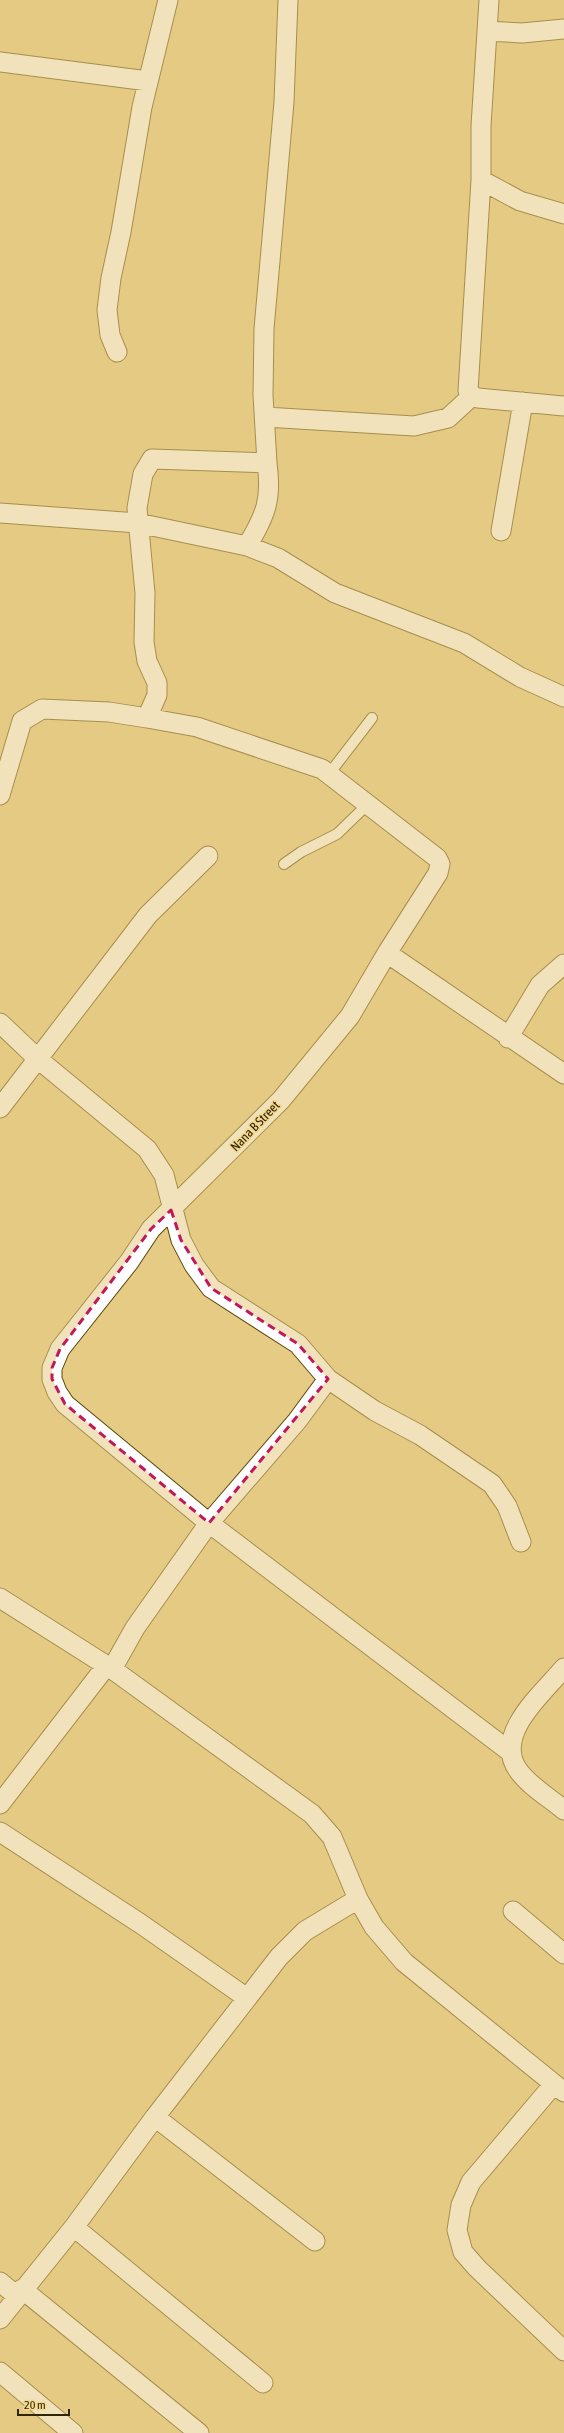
<svg xmlns="http://www.w3.org/2000/svg" width="564" height="2433" viewBox="0 0 564 2433" font-family="'Asap Condensed',sans-serif">
<style>
.lines{fill:none;stroke-linecap:round;stroke-linejoin:round}
.lane-casing{stroke:#58460b;stroke-width:12}
.street-casing{stroke:#58460b;stroke-width:21}
.lane{stroke:#fff;stroke-width:10}
.street{stroke:#fff;stroke-width:19}
.marked{fill:none;stroke:#c2185b;stroke-width:3;stroke-dasharray:8 5;stroke-linejoin:round}
.labels{text-anchor:middle;dominant-baseline:central;stroke-width:3.5;stroke-linejoin:round;paint-order:stroke}
.street-label{font-size:13px;fill:#302607;stroke:#f3d890}
</style>
<rect width="100%" height="100%" fill="#e5cb83"/>
<g class="lines">
<!-- lane casing -->
<g class="lane-casing">
<path id="lane" d="M329,774l43,-56
M284,864l17,-12 36,-18 30,-29"/>
</g>
<!-- street casing -->
<g class="street-casing">
<path id="street" d="M489,0l-8,126v54l-13,211 4,5 6,2 86,8
M487,31l35,2 42,-4
M0,62l148,19
M481,180l39,21 44,13
M117,352l-7,-17 -3,-25 4,-32 10,-46 21,-125 26,-107
M265,417l149,9 34,-8 24,-22
M0,513l138,10 109,23 31,12 57,35 129,50 56,34 44,20
M501,531l22,-129
M247,546c19,-31 25,-47 20,-83
M147,718l50,9 125,42 115,89 3,6 -2,9 -51,80 -37,63 -69,84 -130,129 -22,33 -69,87 -8,19v11l5,13 8,12 144,119 300,228
M0,795l22,-74 20,-12 67,3 38,6 10,-23v-12l-10,-22 -3,-19 1,-49 -8,-85 6,-34 9,-15 115,4 -4,-68 1,-66 20,-227 4,-102
M387,953l177,121
M0,1023l38,36 109,90 17,26 17,65 13,25 17,23 87,56 30,35 47,32 45,24 72,49 15,22 14,36
M508,1038l32,-53 24,-21
M0,1108l148,-193 60,-59
M0,1598l112,71 200,145 20,23 26,62 16,28 30,35 160,130
M564,1668c-22,26 -71,67 -46,102 11,16 32,28 46,40
M112,1669l23,-41 74,-105 88,-102 31,-42
M0,1804l107,-139
M0,1832l141,92 106,74
M513,1911l51,43
M554,2084l-83,98 -10,23 -4,25 6,22 14,16 87,83
M155,2117l160,124
M74,2227l189,156
M0,2282l17,14
M22,2289l177,144
M0,2319l74,-92 81,-110 124,-160 26,-26 53,-32
M0,2372l73,61"/>
</g>
<!-- lane -->
<use href="#lane" class="lane"/>
<!-- street -->
<use href="#street" class="street"/>
</g>
<!-- marked area -->
<path d="M0 0H564V2433H0ZM171,1210l10,30 30,48 87,56 30,35 -119,144 -144,-119 -13,-25v-11l8,-19 91,-120z" fill="#e5cb83" fill-opacity=".55" fill-rule="evenodd"/>
<path class="marked" d="M171,1210l10,30 30,48 87,56 30,35 -119,144 -144,-119 -13,-25v-11l8,-19 91,-120z"/>
<g class="labels">
<!-- street labels -->
<g class="street-label">
<text transform="translate(255 1126) rotate(-46)">Nana B Street</text>
</g>
</g>
<!-- scale -->
<path d="M18 2409v6h51v-6" fill="none" stroke="#302607" stroke-width="2"/>
<text x="24" y="2409" font-size="12" fill="#302607" stroke="#f3d890" stroke-width="3" paint-order="stroke">20 m</text>
</svg>
